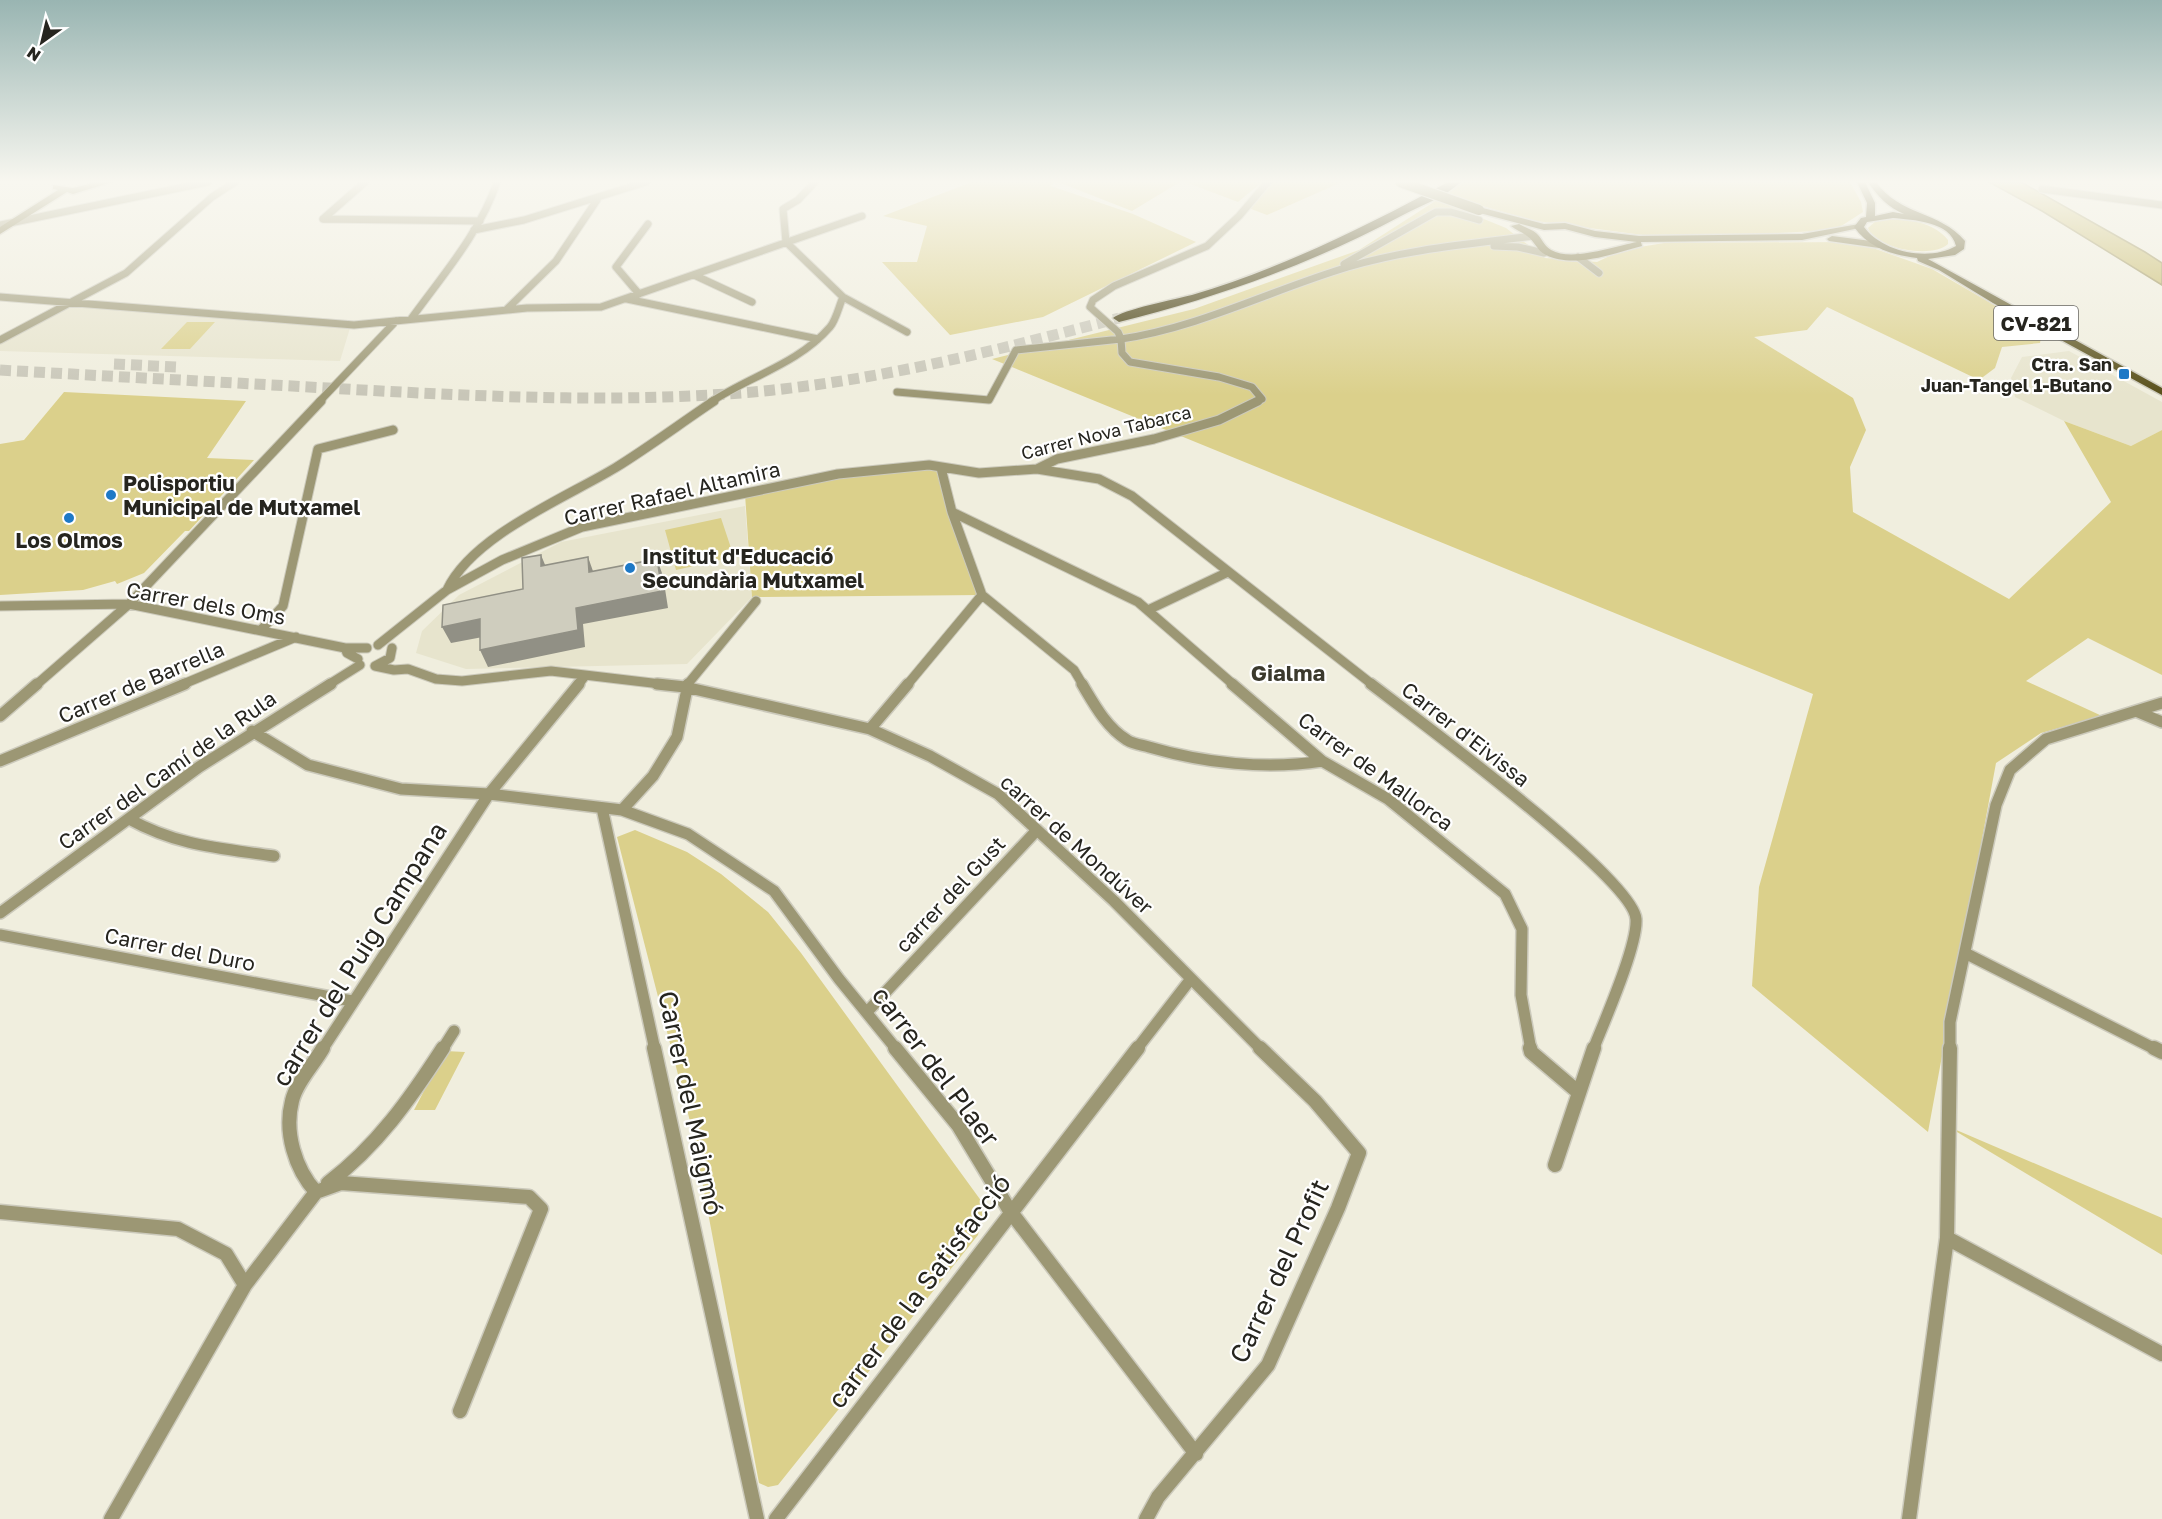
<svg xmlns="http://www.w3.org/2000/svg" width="2162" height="1519" viewBox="0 0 2162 1519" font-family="'Golos Text',sans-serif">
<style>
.built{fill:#e7e4cd}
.green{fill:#dbd08b}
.water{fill:#c4b660;stroke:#958a4c;stroke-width:1.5}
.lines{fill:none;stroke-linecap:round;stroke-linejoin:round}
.highway-tunnel{stroke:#c8c6b8;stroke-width:11;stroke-dasharray:11 6;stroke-linecap:butt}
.street-far3-casing{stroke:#cccabc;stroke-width:9}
.street-far2-casing{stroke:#cccabc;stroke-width:11}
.street-far1-casing{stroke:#cccabc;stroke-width:14}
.street-casing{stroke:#cccabc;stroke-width:17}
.secondary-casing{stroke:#cccabc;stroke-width:3}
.primary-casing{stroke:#cccabc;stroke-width:3}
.highway-casing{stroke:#cccabc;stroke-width:3}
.street-far3{stroke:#9c9774;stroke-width:7}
.street-far2{stroke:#9c9774;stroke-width:9}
.street-far1{stroke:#9c9774;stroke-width:11}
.street{stroke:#9c9774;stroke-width:14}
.secondary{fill:#766d38;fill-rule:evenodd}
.primary{fill:#584f1a;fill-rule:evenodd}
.highway{fill:#3f3706;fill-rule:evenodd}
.secondary-bridge-casing{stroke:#cccabc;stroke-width:12;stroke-linecap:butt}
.secondary-bridge{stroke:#766d38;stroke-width:10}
.shaded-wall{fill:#919085}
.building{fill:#cfcdbe;stroke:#919085;stroke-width:1.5}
.poi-dot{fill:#1e79c6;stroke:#fff;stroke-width:2}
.labels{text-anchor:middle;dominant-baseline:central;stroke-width:4.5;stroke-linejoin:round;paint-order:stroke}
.far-poi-label{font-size:18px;font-weight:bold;fill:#26251f;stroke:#fff;text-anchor:end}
.far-street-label{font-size:18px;fill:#26251f;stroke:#fff}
.shield{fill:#fff;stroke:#676662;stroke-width:1.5}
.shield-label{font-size:20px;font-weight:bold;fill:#26251f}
.poi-label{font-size:21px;font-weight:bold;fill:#26251f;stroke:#fff;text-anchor:start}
.street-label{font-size:21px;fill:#26251f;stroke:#fff}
.neighbourhood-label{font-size:22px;font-weight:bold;fill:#3b392d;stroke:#fff}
.near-street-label{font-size:26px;fill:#26251f;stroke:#fff}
</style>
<rect width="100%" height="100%" fill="#f0eede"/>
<!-- built -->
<path class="built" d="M77,303l273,25 -10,33 -340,-10v-9z
M2069,351l93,51v28l-31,16 -67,-25 -49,-24 -4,-19 11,-21z
M745,506l7,91 -65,67 -221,5 -50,-16 6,-22 37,-36 102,-53z"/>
<!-- green -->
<path class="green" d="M972,182h82l-3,4 82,28 63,28 -153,75 -93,18 -68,-73h35l10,-36 -44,-10z
M1058,182h122l-48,29z
M1185,182h77l-24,20z
M1268,182h74l-75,33 -21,-8z
M1464,182h386l11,20 2,10 -28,18 -74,4 -118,1 -107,-14 -96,-27z
M1437,200l69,28 39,30 52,4 25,-12 42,-7 184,-1 22,5 62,22 110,64 -2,10 -38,4 -7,21 -16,12 -152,-73 -20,23 -53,7 99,61 13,32 -16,37 3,45 156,87 102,-97 -47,-81 67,25 31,-16v245l-74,-37 -62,43 76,35 -61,17 -45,30 -68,369 -176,-146 7,-99 54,-193 -821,-335 202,-50 165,-59z
M1887,219c21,0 47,3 61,21v4c-16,15 -72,5 -80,-16l9,-8z
M187,322h28l-25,27h-29z
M64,392l182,9 -39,57 47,2 -65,71h-4l-41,42 -27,11 -2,-3 -32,9 -83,5v-151l24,-4z
M941,468l41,127 -230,2 -7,-103 93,-20z
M721,518l13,39 -58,13 -11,-40z
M635,830l52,22 34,22 47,38 33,41 181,249v16l-4,17 -200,250 -10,2 -9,-4 -66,-350 -76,-296z
M445,1051l20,1 -30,58h-21z
M1947,1126l215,92v37z"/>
<!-- water -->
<path class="water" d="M1989,182h32l124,70 17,11v22l-120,-74z"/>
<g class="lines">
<!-- highway-tunnel -->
<path class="highway-tunnel" d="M114,364l62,3
M0,370c121,7 241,13 362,20 131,7 260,13 391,2 124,-11 246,-42 366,-74"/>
<!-- street-far3 casing -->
<g class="street-far3-casing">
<path id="street-far3" d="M2042,189l120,16
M323,219l157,2
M323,219l42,-37
M0,225l208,-43
M474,230l50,-10 122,-38
M786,242l57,55 64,35
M786,242l-3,-33 15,-9 17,-18
M1494,246l24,1 26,6
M1578,257l21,16
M1344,264l92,-52h15l28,8
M694,275l58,27
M639,294l-23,-27 32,-43
M0,297l354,28 173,-17 74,-1 261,-91
M627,299l191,40
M506,310l50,-49 41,-61
M411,319c31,-43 69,-86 86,-137
M0,340l126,-67 86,-76 23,-15
M897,392l92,8 27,-50 105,-11 -3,-7 -28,-25 3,-7 21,-14 93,-40 32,-30 29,-34
M319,402l77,-81
M711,402c39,-26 87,-38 119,-75 6,-7 9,-21 13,-30
M1255,402l7,-3 -10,-12 -33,-10 -89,-15 -8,-9 -1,-14c80,-12 150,-49 227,-72 60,-18 123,-23 185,-31"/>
</g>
<!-- street-far2 casing -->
<g class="street-far2-casing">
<path id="street-far2" d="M941,468l11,44 186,90 96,83
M1037,469l62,10 33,17 241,189
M952,512l30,83 92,75 9,15
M447,590c25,-54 118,-92 168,-122 34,-21 66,-45 99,-67
M0,606l129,-2 216,44h22
M1148,610l80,-38
M261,630l22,-24 35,-157 75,-19
M378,645l69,-55 55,-30 80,-33 256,-53 91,-9 50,8 58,-4 20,-10 97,-20 65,-19 39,-19
M345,648l2,5 11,6
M375,666l19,4 14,-1 28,10 26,2 89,-10 118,14
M375,666l15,-8 2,-10
M36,685l93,-81 192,-203
M181,685l115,-48
M328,685l32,-20
M578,685l7,-9
M687,685l69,-84
M907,685l75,-90"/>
</g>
<!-- street-far1 casing -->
<g class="street-far1-casing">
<path id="street-far1" d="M657,684l28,3 185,42 60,27 68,38 116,107 148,149
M1082,684c12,20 24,43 45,56 6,4 15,5 22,7 54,16 118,23 173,14
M1232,684l90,77 66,38 117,95 17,35 -1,66 10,55
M1371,684c43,33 262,194 265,235 2,26 -32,103 -43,131
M2138,712l24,10
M0,716l37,-32
M870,729l38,-45
M252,731l56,34 93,24 88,5 133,16 66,24 86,57 65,88 58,71
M0,761l185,-77
M602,808l53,242
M622,810l31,-34 24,-39 11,-53
M129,819c49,27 91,29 145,37
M0,913l199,-146 132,-83
M0,935l352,66
M1965,953l192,97
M867,1012l170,-182
M322,1050l167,-256 90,-110
M442,1050l12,-19
M1136,1050l54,-70
M1950,1050v-28l46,-217 14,-35 36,-31 116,-36"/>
</g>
<!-- street casing -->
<g class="street-casing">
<path id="street" d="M654,1048l103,471
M895,1048l63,77 52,86 186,243
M1530,1048l1,4 47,40
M2154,1048l8,4
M1555,1165l39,-117
M328,1183c49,-37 82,-84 115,-135
M316,1192l25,-9 188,14 12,12 -81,202
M0,1212l178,17 48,25 19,31
M1947,1238l215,116
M111,1519l134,-234 71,-93c-21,-23 -32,-60 -24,-91 4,-18 22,-37 31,-53
M776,1519l362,-471
M1146,1519l12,-22 110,-132 70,-157 21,-55 -44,-52 -55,-53
M1909,1519l38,-281 3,-190"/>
</g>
<!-- secondary casing -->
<g class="secondary-casing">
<path id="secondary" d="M97,182h15l-39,12 -6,-2 -67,42v-7l58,-37 -5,-1v-4l20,3z
M1479,207l65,17 21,-1 30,8 44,5 163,-2 57,-10 5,3 -62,13 -161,2 1,4c-27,7 -68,23 -96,9 -10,-5 -11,-14 -19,-19 -5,-4 -11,-6 -16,-10l8,-2c5,3 12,5 17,9 6,5 7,12 15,17 21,12 64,-4 86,-8l-42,-5 -30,-8 -21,1 -68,-18v-4z
M1832,236l47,6 5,3 -5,3 -50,-7 -2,-2z"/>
</g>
<!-- primary casing -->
<g class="primary-casing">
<path id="primary" d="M1857,182h8l10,21v13l18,-4 11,2c-16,-7 -26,-17 -36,-32h8c24,34 64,29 89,59l-1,8 -9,6 -27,4 234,129v7l-169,-92 -54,-33 -21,-9 -1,-3c-25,-3 -48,-10 -63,-31l7,-9 5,-1 1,-14zM1893,218c20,2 57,3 63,28 -27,16 -74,6 -92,-19l3,-5z"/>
</g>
<!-- highway casing -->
<g class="highway-casing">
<path id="highway" d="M1448,182h13c-16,15 -41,24 -60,34 -90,48 -183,81 -282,106l-6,-4c9,-8 63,-19 79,-23 90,-27 173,-68 256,-113z"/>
</g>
<!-- street-far3 -->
<use href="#street-far3" class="street-far3"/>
<!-- street-far2 -->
<use href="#street-far2" class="street-far2"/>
<!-- street-far1 -->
<use href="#street-far1" class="street-far1"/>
<!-- street -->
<use href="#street" class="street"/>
<!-- secondary -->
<use href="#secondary" class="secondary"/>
<!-- primary -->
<use href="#primary" class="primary"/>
<!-- highway -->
<use href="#highway" class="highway"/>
<!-- secondary-bridge casing -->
<g class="secondary-bridge-casing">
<path id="secondary-bridge" d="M1400,182l79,28"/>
</g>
<!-- secondary-bridge -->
<use href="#secondary-bridge" class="secondary-bridge"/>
</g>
<!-- shaded-wall -->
<path class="shaded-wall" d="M541,555l7,17 -7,-6z
M588,557l6,17 -5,-2z
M657,559l6,17 5,32 -85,16 2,23 -97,20 -8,-17 96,-42z
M480,619l8,17 -37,7 -9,-16z"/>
<!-- building -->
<path class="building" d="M541,555v11l47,-9 1,15 68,-13 5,32 -86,17 2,22 -98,20v-31l-38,8 1,-22 80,-16 -1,-31z"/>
<!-- sky -->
<linearGradient id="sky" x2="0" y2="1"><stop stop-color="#99b5b2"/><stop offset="0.46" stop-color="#f8f7f0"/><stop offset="1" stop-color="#f8f7f0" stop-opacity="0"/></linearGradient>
<rect width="2162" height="395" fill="url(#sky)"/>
<!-- markers -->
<g class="poi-dot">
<rect x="2118" y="368" width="12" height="12" rx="3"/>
<circle cx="111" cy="495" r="6"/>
<circle cx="69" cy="518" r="6"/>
<circle cx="630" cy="568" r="6"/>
</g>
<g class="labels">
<!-- far-poi labels -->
<g class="far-poi-label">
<text x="2112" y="364">Ctra. San<tspan x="2112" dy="21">Juan-Tangel 1-Butano</tspan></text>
</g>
<!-- far-street labels -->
<g class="far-street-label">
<text transform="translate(1106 432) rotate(-14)">Carrer Nova Tabarca</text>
</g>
<!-- shield labels -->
<rect class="shield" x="1994" y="306" width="84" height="34" rx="4.5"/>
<g class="shield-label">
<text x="2036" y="323">CV-821</text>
</g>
<!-- poi labels -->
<g class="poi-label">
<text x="123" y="483">Polisportiu<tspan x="123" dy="24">Municipal de Mutxamel</tspan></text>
<text x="69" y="540" text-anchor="middle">Los Olmos</text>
<text x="642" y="556">Institut d'Educació<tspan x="642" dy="24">Secundària Mutxamel</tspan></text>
</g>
<!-- street labels -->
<g class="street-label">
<text transform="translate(672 493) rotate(-13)">Carrer Rafael Altamira</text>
<text transform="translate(206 603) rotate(10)">Carrer dels Oms</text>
<text transform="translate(141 682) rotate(-23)">Carrer de Barrella</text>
<text transform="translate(1466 734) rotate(38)">Carrer d'Eivissa</text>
<text transform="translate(167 770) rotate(-35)">Carrer del Camí de la Rula</text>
<text transform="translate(1376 771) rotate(36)">Carrer de Mallorca</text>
<text transform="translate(1077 844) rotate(42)">carrer de Mondúver</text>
<text transform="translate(950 894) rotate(-47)">carrer del Gust</text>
<text transform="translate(180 949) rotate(11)">Carrer del Duro</text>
</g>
<!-- neighbourhood labels -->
<g class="neighbourhood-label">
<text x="1288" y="672">Gialma</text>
</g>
<!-- near-street labels -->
<g class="near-street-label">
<text transform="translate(359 954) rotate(-58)">carrer del Puig Campana</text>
<text transform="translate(936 1066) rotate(53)">carrer del Plaer</text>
<text transform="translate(691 1103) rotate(78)">Carrer del Maigmó</text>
<text transform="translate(1279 1271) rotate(-65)">Carrer del Profit</text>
<text transform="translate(919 1291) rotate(-53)">carrer de la Satisfacció</text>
</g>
</g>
<!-- north arrow -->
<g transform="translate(42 42) rotate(214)" stroke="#ffffff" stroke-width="4.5" paint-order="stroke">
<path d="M0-4.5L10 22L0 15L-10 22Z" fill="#26251f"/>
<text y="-9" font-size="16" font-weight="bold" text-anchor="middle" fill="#26251f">N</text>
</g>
</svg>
